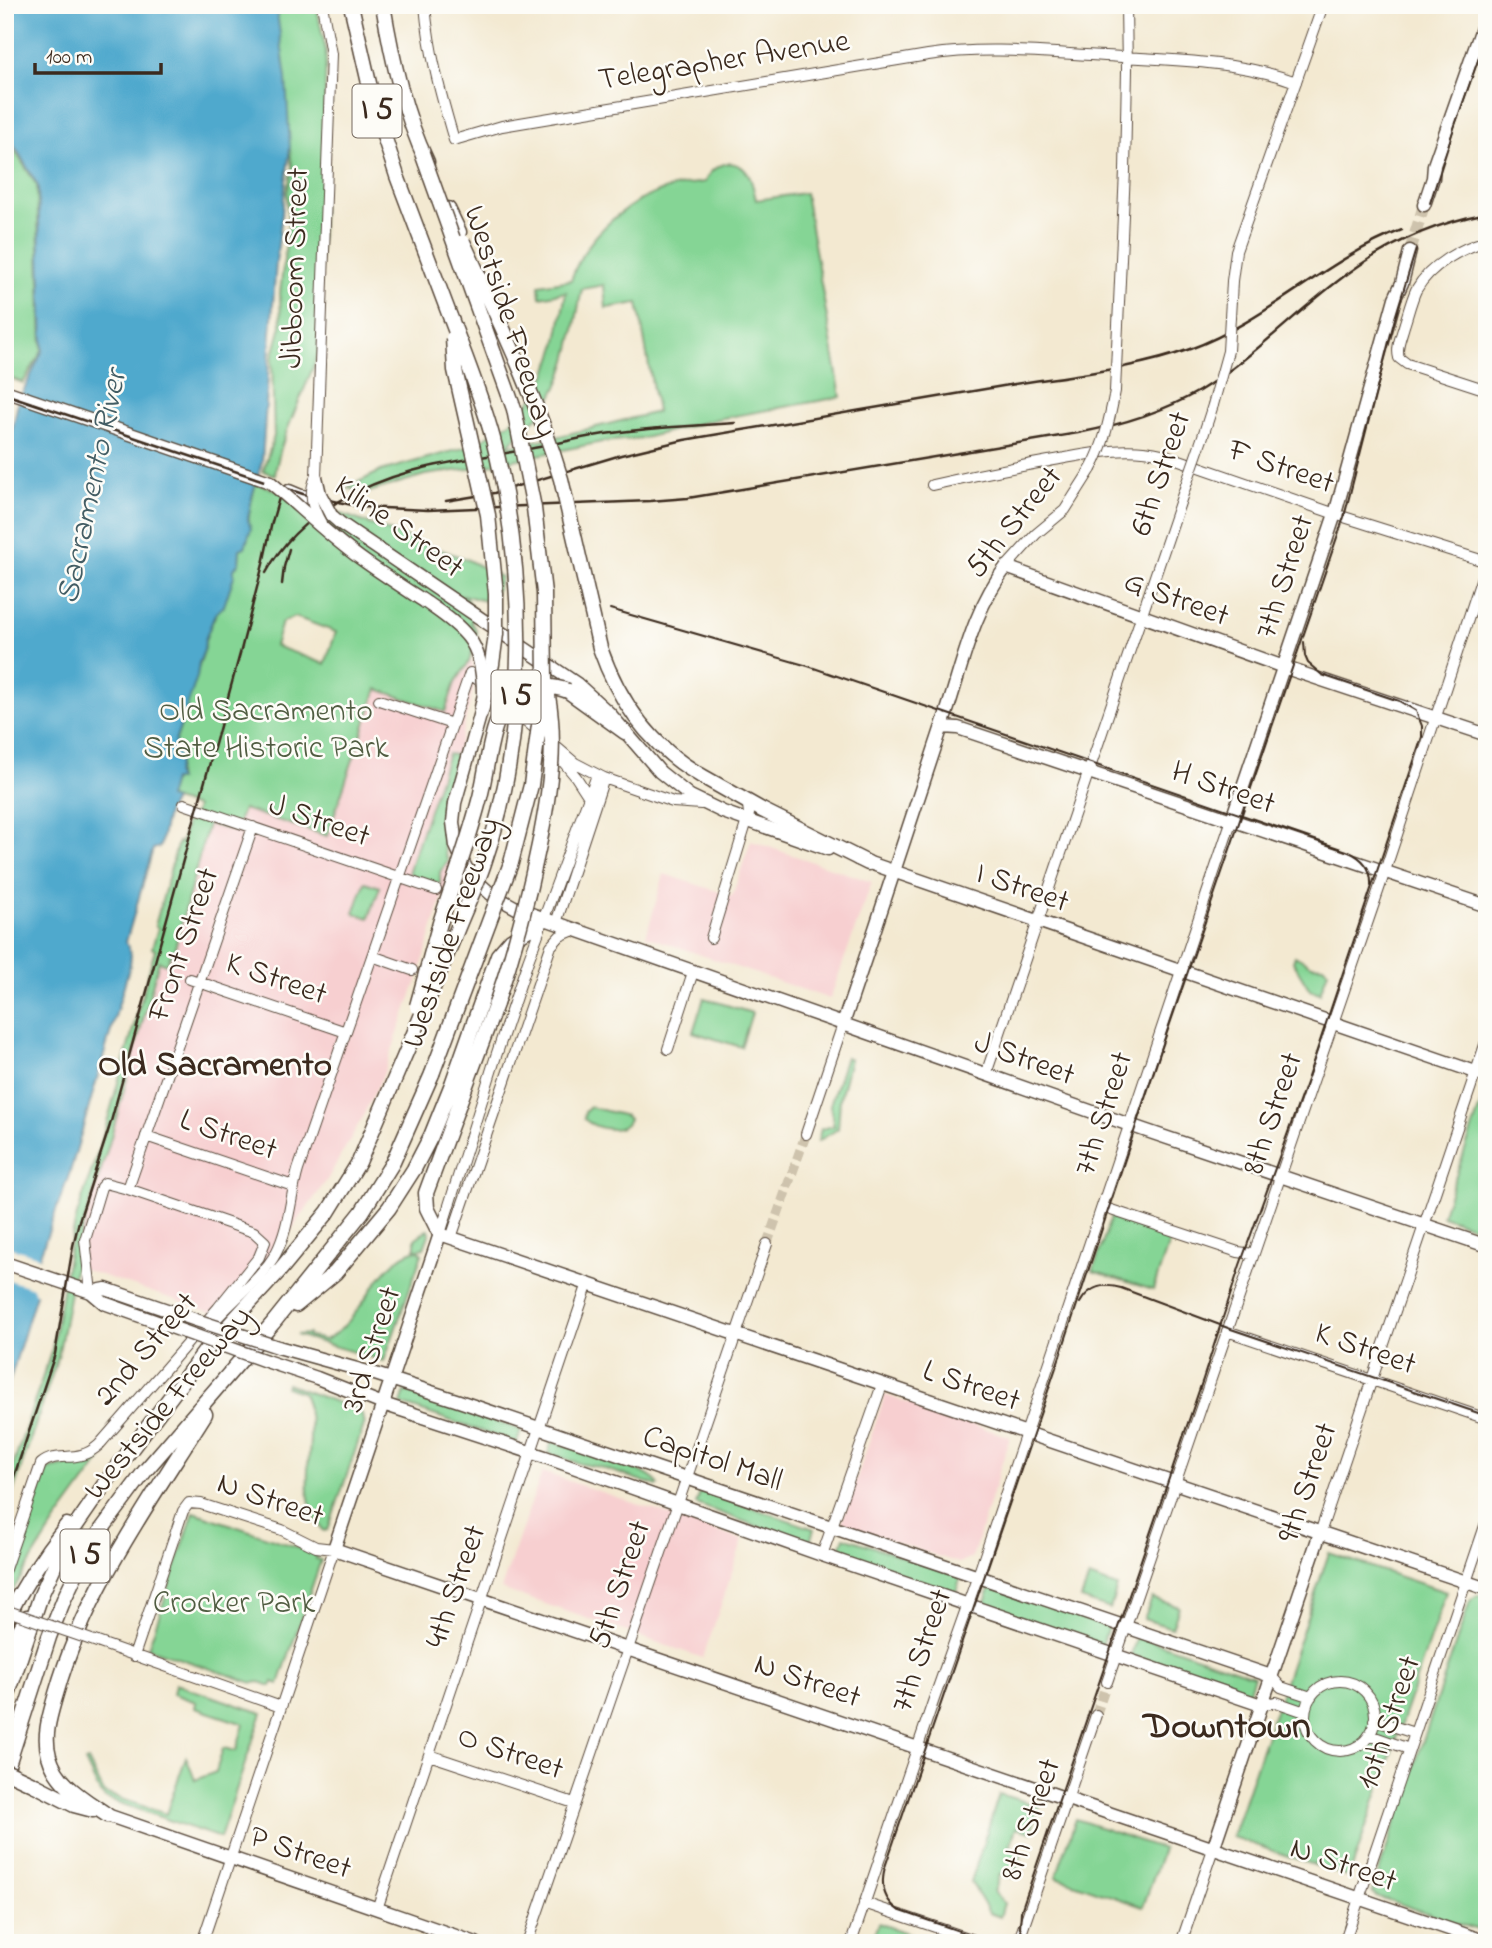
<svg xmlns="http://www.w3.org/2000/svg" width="1492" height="1948" viewBox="0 0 1492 1948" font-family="'Indie Flower',sans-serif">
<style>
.built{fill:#f7cfd0;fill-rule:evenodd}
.green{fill:#85d595;stroke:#60805a;stroke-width:2;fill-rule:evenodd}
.water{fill:#50a9cd;stroke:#466a76;stroke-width:2}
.pier{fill:#f3e9d1}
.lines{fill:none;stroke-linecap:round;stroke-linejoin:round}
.minor-tunnel{stroke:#cec3ad;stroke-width:10;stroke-dasharray:10 5;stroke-linecap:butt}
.major-tunnel{stroke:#cec3ad;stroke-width:12;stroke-dasharray:12 6;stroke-linecap:butt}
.minor-casing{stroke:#574739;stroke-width:12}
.major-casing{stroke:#574739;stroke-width:15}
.highway-casing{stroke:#574739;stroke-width:17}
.minor{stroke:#fff;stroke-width:10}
.major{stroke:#fff;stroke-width:12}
.highway{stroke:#fff;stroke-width:14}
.tram{stroke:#3b2a1e;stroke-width:2}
.rail{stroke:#3b2a1e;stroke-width:2.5}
.minor-bridge-casing{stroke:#574739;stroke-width:12;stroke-linecap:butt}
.major-bridge-casing{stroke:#574739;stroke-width:15;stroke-linecap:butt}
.highway-bridge-casing{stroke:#574739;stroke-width:17;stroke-linecap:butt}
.minor-bridge{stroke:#fff;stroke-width:10}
.major-bridge{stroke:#fff;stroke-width:12}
.highway-bridge{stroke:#fff;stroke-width:14}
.labels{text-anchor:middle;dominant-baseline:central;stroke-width:5;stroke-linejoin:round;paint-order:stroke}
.shield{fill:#fdfcf7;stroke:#75695f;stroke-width:2}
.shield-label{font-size:30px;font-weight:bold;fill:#3b2a1e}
.street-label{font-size:32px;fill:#3b2a1e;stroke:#fdfcf7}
.park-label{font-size:32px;fill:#515d42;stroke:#fdfcf7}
.water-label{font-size:33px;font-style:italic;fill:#435d64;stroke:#fdfcf7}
.quarter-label{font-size:35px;font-weight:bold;fill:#3b2a1e;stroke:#fdfcf7}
.district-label{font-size:38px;font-weight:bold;fill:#3b2a1e;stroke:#fdfcf7}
</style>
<rect width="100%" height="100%" fill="#fdfcf7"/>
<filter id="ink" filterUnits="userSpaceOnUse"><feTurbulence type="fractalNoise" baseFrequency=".0143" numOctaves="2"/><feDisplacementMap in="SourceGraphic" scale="14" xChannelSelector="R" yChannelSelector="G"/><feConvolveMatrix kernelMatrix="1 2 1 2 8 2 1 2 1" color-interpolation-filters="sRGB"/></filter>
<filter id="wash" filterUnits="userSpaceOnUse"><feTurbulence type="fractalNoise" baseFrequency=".00686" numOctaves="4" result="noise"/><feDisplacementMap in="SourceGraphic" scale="28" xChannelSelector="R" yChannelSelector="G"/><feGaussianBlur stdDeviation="1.57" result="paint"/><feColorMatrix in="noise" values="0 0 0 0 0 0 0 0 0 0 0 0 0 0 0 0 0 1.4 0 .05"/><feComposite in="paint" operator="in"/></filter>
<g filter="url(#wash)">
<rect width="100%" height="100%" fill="#f3e9d1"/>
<!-- built -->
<path class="built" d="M471,658l2,9 1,20 -33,127 1,21 9,33 -32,107 -36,100 -21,43 -35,62 -42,59 -68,75 -143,-48 9,-42 27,-83 49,-180 8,3 4,-10h3l35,-131 25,8 8,-22 31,10 96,-107 8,-23 68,23 10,-29 12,-15zM448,754l8,2 -15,51v27l6,26 -7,12v12l-31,-11v-3z
M751,841l121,41 -42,117 -184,-63 18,-62 68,22z
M885,1395l125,42 -38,121 -13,5 -118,-39z
M542,1472l201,68 -40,118 -202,-69z"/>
<!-- green -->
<path class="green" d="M273,5h43l10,46 -8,302c-13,41 -37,79 -43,122l-12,-4 11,-35 -2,-77 9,-33 -1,-33 8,-67 -1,-34 5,-25z
M5,73l3,67 29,46 5,165 -19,32 -18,-7z
M729,163c21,2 23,19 27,37l49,-7 36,204 -124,22 -73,19 -42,4 -133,27 -44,6 -56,17 -23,-4 35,-17 90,-25 40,-24 24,-26 12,-23 9,-27 10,-54 -26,5 -1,-12 32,-5c14,-43 54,-78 96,-91 12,-4 25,-5 38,-7 4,-11 12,-17 24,-19zM604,285l2,23 32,-5 19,109 -101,25 -49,9c12,-13 27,-23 38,-38 25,-36 28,-77 37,-119z
M256,483l210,76 35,18 -9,26 -29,-8 13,17 -5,11 4,4 2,7 -8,28 -14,21 -10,29 -68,-23 -50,147 -84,-27 -8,22 -27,-7 -35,131 -2,-1 -4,10 -8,-3 -49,180 -29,92 -23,124 -53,159v-26l47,-141 17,-99 8,-35 27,-82 51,-183 -3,-2 6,-20 -3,-2 23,-84 3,1 7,-27 5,1 3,-10 -28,-9 5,-19 5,1c-2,-6 0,-10 0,-17 0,-7 -3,-14 -3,-21 11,-29 18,-59 28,-88 2,-5 1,-11 3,-16 7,-24 25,-45 28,-69l5,-6 1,-14 5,-3c3,-9 2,-19 4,-29 1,-11 4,-23 7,-34zM295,617l41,15 -11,32 -50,-18 7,-24z
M448,754l8,1c-11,38 -23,66 -8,106l-8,11v12l-29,-8 -2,-6z
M365,882l15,5 -11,31 -15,-5z
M1295,956l16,9 12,1 5,5 -8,22 -10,-3 -17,-28z
M704,998l48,15 -11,34 -48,-15z
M846,1057l4,2 -10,40 -2,30 -20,12 3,-12 13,-3 -4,-21z
M1485,1092l2,1v138l-45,-15z
M590,1107l36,9 3,3c-6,16 -33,10 -45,0l1,-7z
M1111,1217l60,20 -18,53 -60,-19z
M428,1229l2,3 -6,16 -6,1 4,5 -38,107 -88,-26 12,-1v2l17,4c41,-21 49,-78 92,-90l-2,-1v-10z
M287,1384l71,26 4,4 1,7 2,1 -37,108 -4,1c-35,-42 0,-89 -21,-138l-17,-6z
M405,1391l116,39 -4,13 -116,-39z
M552,1441c24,8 94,25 107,44l-2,1 -58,-19 -18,-3 -33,-11z
M98,1458l3,2 -46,63 -47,75 -1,-11 40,-117c17,-8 32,0 51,-12z
M701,1490l113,39 -5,16 -113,-41z
M194,1512l123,42 -1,5 5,1 -42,124 -6,-2 -2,4 -11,-4 -7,1 -105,-35z
M844,1537l117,39 -6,19 -117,-40z
M1329,1553l117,39 -97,285 -117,-40z
M1089,1577l28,10 -7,22 -29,-10z
M991,1586l117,41 -6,18 -118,-40z
M1477,1595l10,3v335l-111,-37 -4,-4 98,-291z
M1152,1598l27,9 -7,21 -28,-9z
M1137,1636l117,40 -6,18 -117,-39z
M175,1684l87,29 -42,125 -115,-40 -5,-5 -15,-31 3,-1 16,32 62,21 20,-57 9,23 21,-8 7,-24 13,3 8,-27 -49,-16 1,-6 -23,-8z
M999,1794l40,12 -8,26 -15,-4 -6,19 12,5 -8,26 -14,-4 -6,18 10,11 -4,14 -11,-4 -18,-31z
M1076,1819l87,30 -20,58 -87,-30z
M878,1923l46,16 -1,4h-52z"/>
<!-- water -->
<path class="water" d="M5,5h271l10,73 4,70 -14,114 -14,199 -10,36 -4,22 3,10 -6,18 -5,2 -1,14 -5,6v7l-10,30 -9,8 -10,26 -1,10 -5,13 -2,14 -22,65v9l5,6 -4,18 2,5h-5l-5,18 6,2 -7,13 -7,34 -7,2 -27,93 5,13 -1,10 -60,207 -31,86 -1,30 -33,108v-928l13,-66 25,-52 -5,-164 -28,-48z"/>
<!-- pier -->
<path class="pier" d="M5,1246l38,12 -2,29 -2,7 -4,-1 -2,-5 -28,-9z"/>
</g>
<g filter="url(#ink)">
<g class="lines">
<!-- minor-tunnel -->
<path class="minor-tunnel" d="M767,1244l39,-110
M1096,1715l11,-33"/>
<!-- major-tunnel -->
<path class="major-tunnel" d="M1410,251l14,-46"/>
<!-- minor casing -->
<g class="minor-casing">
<path id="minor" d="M425,5c4,47 16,91 29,135l48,-14 426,-71c59,-9 118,-2 177,1 62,4 132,4 191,26
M1125,171l2,-101 -1,-65
M1487,241c-26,7 -57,24 -71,49 -5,11 -8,24 -12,36 -3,11 -8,21 -5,32l8,6 80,26
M1231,300l1,-19 4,-30 87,-246
M1202,439l11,-34
M316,477l15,-423 -9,-49
M932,485c39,-9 78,-17 117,-24 38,-7 76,-16 113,-7l182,63 143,45
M1006,567l30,-33 29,-24 26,-41
M379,700l73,24
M555,752l21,25 13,20
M184,804l252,86
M556,923l48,-145
M711,938l38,-124 -1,-9 -2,-3
M372,956l40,14
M190,979l156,53
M668,1049l25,-77
M986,1074l200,-589
M806,1134l37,-110
M146,1136l147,50
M128,1189l125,-362
M1102,1207l136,45 15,2
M440,1234l55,-175 33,-98 69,-186
M451,1238l100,-292 9,-10 14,-6
M1227,1331l260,88
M201,1338c6,-7 11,-15 17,-21 19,-21 44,-39 58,-64 14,-27 14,-56 22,-83l172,-497 105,90 29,15 69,24 28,2
M1320,1533l167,-494
M822,1555l60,-170
M5,1569l36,-105c17,-14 36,1 58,-19l119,-137 41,-51 6,-15 -11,-10 -126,-43 -23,-6 -4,4 -16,53 6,52
M83,1637l198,70
M134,1656l49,-145 6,-8 12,1 81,26 34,17 18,2 -132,394
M1271,1676l10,11 30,10
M1305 1716a35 35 0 1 1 70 0a35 35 0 1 1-70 0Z
M1107,1682l274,-799 106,-321
M1261,1705l15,-3 29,10
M1374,1720l40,13
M1369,1735l40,14
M429,1755l145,48
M864,1903l119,40
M377,1909l211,-626
M527,1943l240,-699
M851,1943l83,-244 47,-132 251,-748
M1018,1943l78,-228
M1181,1943l32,-94
M1344,1943l143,-423"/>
</g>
<!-- major casing -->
<g class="major-casing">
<path id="major" d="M1424,205l9,-27 1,-13 53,-151
M5,391l265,91
M289,491l12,5 10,1
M331,515l9,8 237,161 32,29 51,59 30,24 33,16 105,37
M481,712l-26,91 -2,19 3,24 10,22 15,17 10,9 29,16 25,9 599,211 343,116
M942,727l16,1 529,178
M1232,819l103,-305 60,-216 7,-15 8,-32
M858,859l629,217
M843,1024c35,-103 69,-206 103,-310 17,-51 27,-104 60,-147l286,103 195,65
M5,1263l86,29 13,11 81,29
M91,1292l15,-3 90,31
M278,1347l97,27 84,27 812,275
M266,1361l51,17 66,26 162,53 277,98 439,150
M1487,1589l-1047,-355 -106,315 1153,393
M107,1815l369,128
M1213,1849l107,-316"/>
</g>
<!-- highway casing -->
<g class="highway-casing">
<path id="highway" d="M351,5l23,100 23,71 54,143
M383,5c9,53 21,109 44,157
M448,209l11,23
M568,691l57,41
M700,775l62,35 106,53
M440,1234l-13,-26 -1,-15 70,-189
M296,1305l39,-32 54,-65 25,-39 17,-33 21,-52 46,-129 13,-15 34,-21
M5,1622c17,-35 38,-67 62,-97
M5,1664l8,-23 14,-24
M5,1703l36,-108 25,-55 38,-55 102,-135 74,-80 48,-58 31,-50 42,-98
M5,1774l44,-137 15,-38 16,-34 22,-36 43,-58 128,-148 89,-111 31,-50 39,-88
M35,1785l39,20 19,5
M107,1815c-23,-16 -50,-30 -58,-59 -6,-21 1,-41 7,-62 29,-103 93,-191 149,-280"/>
</g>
<!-- minor -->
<use href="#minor" class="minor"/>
<!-- major -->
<use href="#major" class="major"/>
<!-- highway -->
<use href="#highway" class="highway"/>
<!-- tram -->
<path class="tram" d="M1430,203l24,-75 33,-93
M610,609l198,57 539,185c16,7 25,17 24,35
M1080,1303c9,-17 23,-20 41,-15l107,40 259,88
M994,1943l-96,-33c-15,-11 -18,-25 -13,-43l176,-514 100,-303 183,-533 51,-199 21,-69
M1027,1943l-7,-15 1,-17 182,-532 37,-114 67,-185 115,-343v-11l-6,-15 -17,-10 -77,-26 -14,-12 -3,-7 -1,-14"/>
<!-- rail -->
<path class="rail" d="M5,394l298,100 58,13 67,3 222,-9 38,-3 390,-65c42,-8 83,-20 121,-42 55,-33 99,-82 151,-119 41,-30 87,-49 137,-59
M446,501l48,-8 127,-38 63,-15c106,-18 212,-36 319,-54 59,-10 131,-16 187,-37 77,-28 136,-90 212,-119
M266,573c16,-30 40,-53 70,-70 64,-38 122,-41 193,-54 28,-5 56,-13 84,-16 40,-6 81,-7 122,-10
M282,584l2,-17 5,-18
M5,1503l50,-149 18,-108 6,-25 31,-96 131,-475 22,-86 9,-42 7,-24"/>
<!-- minor-bridge casing -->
<g class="minor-bridge-casing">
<path id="minor-bridge" d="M1213,405l15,-54 3,-51
M1091,469c13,-23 19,-52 24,-78l10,-220
M316,477c-8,17 -4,30 5,46
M1186,485l16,-46
M5,1610l78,27"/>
</g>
<!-- major-bridge casing -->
<g class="major-bridge-casing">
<path id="major-bridge" d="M316,477l4,17 11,21
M270,482c30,25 58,53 90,76 22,16 44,30 67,45 14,10 30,20 41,34 12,15 15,37 15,56
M196,1320l82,27
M185,1332l81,29"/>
</g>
<!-- highway-bridge casing -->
<g class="highway-bridge-casing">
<path id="highway-bridge" d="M422,153l92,256 20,99 10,85 1,88 -14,104 -20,78 -79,211
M463,242c36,78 73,154 98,237l39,169c19,54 50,98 100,127
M453,338l2,32 33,145 8,79v40l-4,30 -11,48
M496,1004c18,-52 32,-105 43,-159 10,-49 18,-99 9,-149
M417,1006c8,-28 15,-56 23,-83 13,-40 28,-80 39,-122 8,-27 11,-81 30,-101 15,-16 40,-16 59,-9
M401,1064c19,-44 37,-88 55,-132 9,-23 20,-45 28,-69 45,-128 43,-293 9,-424 -11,-41 -27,-80 -42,-120
M5,1771l30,14"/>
</g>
<!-- minor-bridge -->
<use href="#minor-bridge" class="minor-bridge"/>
<!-- major-bridge -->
<use href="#major-bridge" class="major-bridge"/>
<!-- highway-bridge -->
<use href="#highway-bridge" class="highway-bridge"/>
</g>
</g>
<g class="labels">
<!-- shield labels -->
<g class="shield">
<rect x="352.5" y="84.5" width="49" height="53" rx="5"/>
<rect x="491.5" y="670.5" width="49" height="53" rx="5"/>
<rect x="60.5" y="1529.5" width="49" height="53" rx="5"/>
</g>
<g class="shield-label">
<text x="377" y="111">I 5</text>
<text x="516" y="697">I 5</text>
<text x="85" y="1556">I 5</text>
</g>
<!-- street labels -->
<g class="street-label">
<text transform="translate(724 62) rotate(-9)">Telegrapher Avenue</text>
<text transform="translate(296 268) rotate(-88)">Jibboom Street</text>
<text transform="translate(509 322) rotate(72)">Westside Freeway</text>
<text transform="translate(1281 468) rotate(19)">F Street</text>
<text transform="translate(1162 474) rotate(-71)">6th Street</text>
<text transform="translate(1015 523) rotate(-51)">5th Street</text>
<text transform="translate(398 528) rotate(36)">Kiline Street</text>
<text transform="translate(1286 577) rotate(-72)">7th Street</text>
<text transform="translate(1176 600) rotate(20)">G Street</text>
<text transform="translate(1223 789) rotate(19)">H Street</text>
<text transform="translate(319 822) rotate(19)">J Street</text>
<text transform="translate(1022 889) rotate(19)">I Street</text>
<text transform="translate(453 933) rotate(-71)">Westside Freeway</text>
<text transform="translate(185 945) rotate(-71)">Front Street</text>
<text transform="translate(276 980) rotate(19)">K Street</text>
<text transform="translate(1024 1060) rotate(20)">J Street</text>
<text transform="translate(1105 1114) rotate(-72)">7th Street</text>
<text transform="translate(1274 1114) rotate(-71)">8th Street</text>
<text transform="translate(228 1136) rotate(19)">L Street</text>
<text transform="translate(147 1350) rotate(-49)">2nd Street</text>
<text transform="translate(373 1350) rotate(-72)">3rd Street</text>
<text transform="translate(1365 1350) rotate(19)">K Street</text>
<text transform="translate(971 1387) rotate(19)">L Street</text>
<text transform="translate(169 1404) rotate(-50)">Westside Freeway</text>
<text transform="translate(712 1460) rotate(19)">Capitol Mall</text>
<text transform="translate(1309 1483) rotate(-71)">9th Street</text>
<text transform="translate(270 1501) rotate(19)">N Street</text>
<text transform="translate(621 1585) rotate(-71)">5th Street</text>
<text transform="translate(457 1587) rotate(-71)">4th Street</text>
<text transform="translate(923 1651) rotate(-71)">7th Street</text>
<text transform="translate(807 1682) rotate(19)">N Street</text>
<text transform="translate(1390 1723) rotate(-71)">10th Street</text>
<text transform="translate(510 1754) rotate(19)">O Street</text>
<text transform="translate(1032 1820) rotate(-71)">8th Street</text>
<text transform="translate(300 1854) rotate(19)">P Street</text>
<text transform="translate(1343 1866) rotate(19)">N Street</text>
</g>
<!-- park labels -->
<g class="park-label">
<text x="266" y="712">Old Sacramento<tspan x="266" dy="37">State Historic Park</tspan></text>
<text x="234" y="1604">Crocker Park</text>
</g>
<!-- water labels -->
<g class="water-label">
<text transform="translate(93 487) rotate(-78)">Sacramento River</text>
</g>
<!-- quarter labels -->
<g class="quarter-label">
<text x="215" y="1066">Old Sacramento</text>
</g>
<!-- district labels -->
<g class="district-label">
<text x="1227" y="1728">Downtown</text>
</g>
</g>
<!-- margin -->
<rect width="1492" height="1948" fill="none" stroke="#fdfcf7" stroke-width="28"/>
<!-- scale -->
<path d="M35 63v10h126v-10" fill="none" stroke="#3b2a1e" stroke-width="3.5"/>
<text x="46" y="63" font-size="21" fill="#3b2a1e" stroke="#fdfcf7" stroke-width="5" paint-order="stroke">100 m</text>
</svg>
